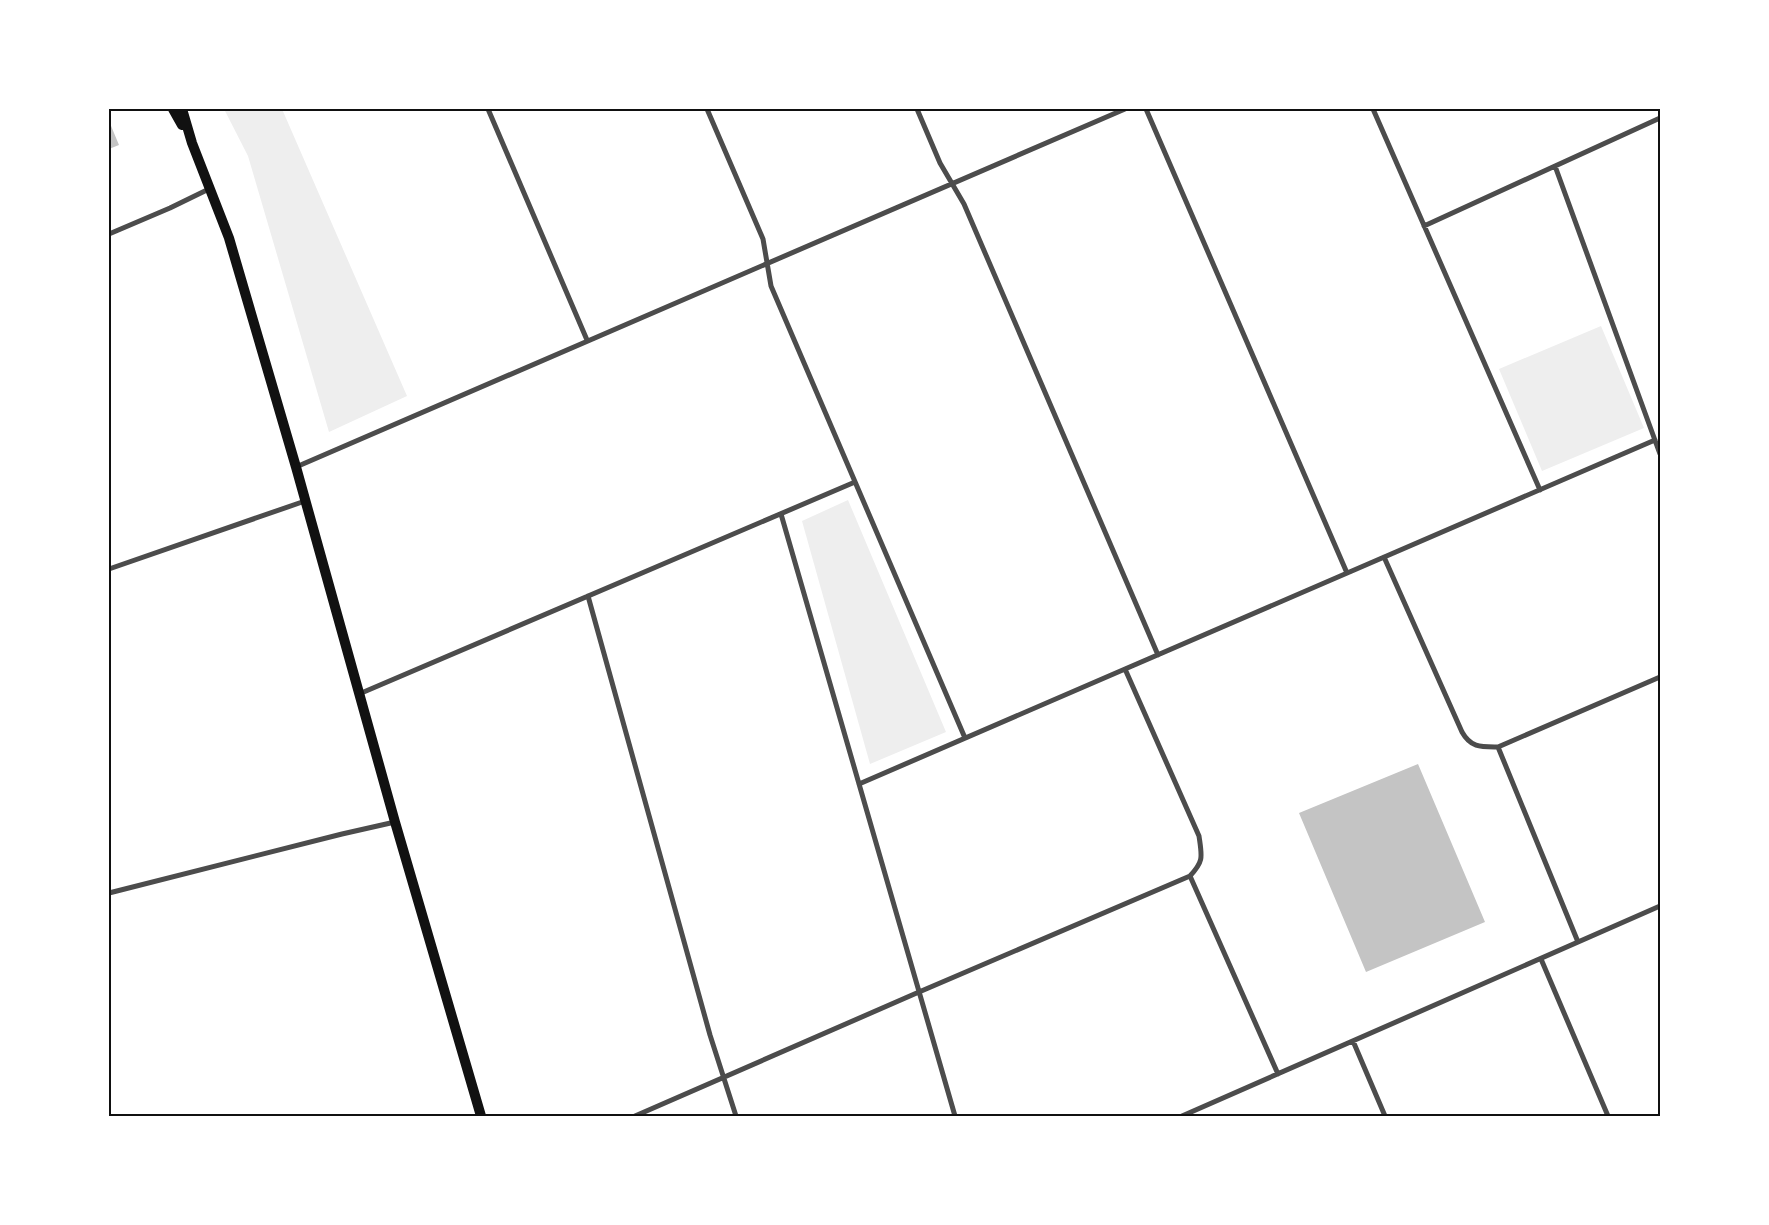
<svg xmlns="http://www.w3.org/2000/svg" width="1769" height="1225" viewBox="0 0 1769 1225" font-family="Raleway,sans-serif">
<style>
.green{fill:#eee}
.building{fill:#c4c4c4}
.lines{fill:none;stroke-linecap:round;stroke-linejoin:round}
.minor{stroke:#4c4c4c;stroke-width:5}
.secondary{stroke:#111;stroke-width:10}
.neatline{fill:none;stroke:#111;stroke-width:2}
</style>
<rect width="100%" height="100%" fill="#fff"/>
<!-- green -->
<path class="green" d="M224,109h58l125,287 -78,36 -81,-276z
M1601,326l43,102 -102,43 -43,-102z
M848,500l98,232 -76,32 -68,-243z"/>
<!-- building -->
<path class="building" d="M109,121l10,24 -10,4z
M1418,764l67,158 -119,50 -67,-159z"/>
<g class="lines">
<!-- minor -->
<path class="minor" d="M488,109l99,231
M707,109l56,130 8,47 194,452
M917,109l23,54 24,41 194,451
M1146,109l201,464
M1373,109l167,381
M1555,166l105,288
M1424,226l236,-108
M109,234l61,-26 41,-20
M296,467l829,-358
M781,514l174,602
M1384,557l78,175c9,16 19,15 36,15l162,-70
M109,569l196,-68
M588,596l122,439 26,81
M359,694l496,-212
M1498,747l80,195
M859,784l796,-344
M1190,876l88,198
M109,893l233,-59 53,-12
M1541,959l67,157
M1353,1041l32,75
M635,1116l284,-124 271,-116c14,-15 12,-19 9,-40l-74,-167
M1182,1116l478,-210"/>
<!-- secondary -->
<path class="secondary" d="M173,109l9,16
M182,109l10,34 37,95 67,229 99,355 86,294"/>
</g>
<!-- border -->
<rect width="1769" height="1225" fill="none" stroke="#ffffff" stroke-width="220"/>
<rect x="110" y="110" width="1549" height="1005" class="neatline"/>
</svg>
